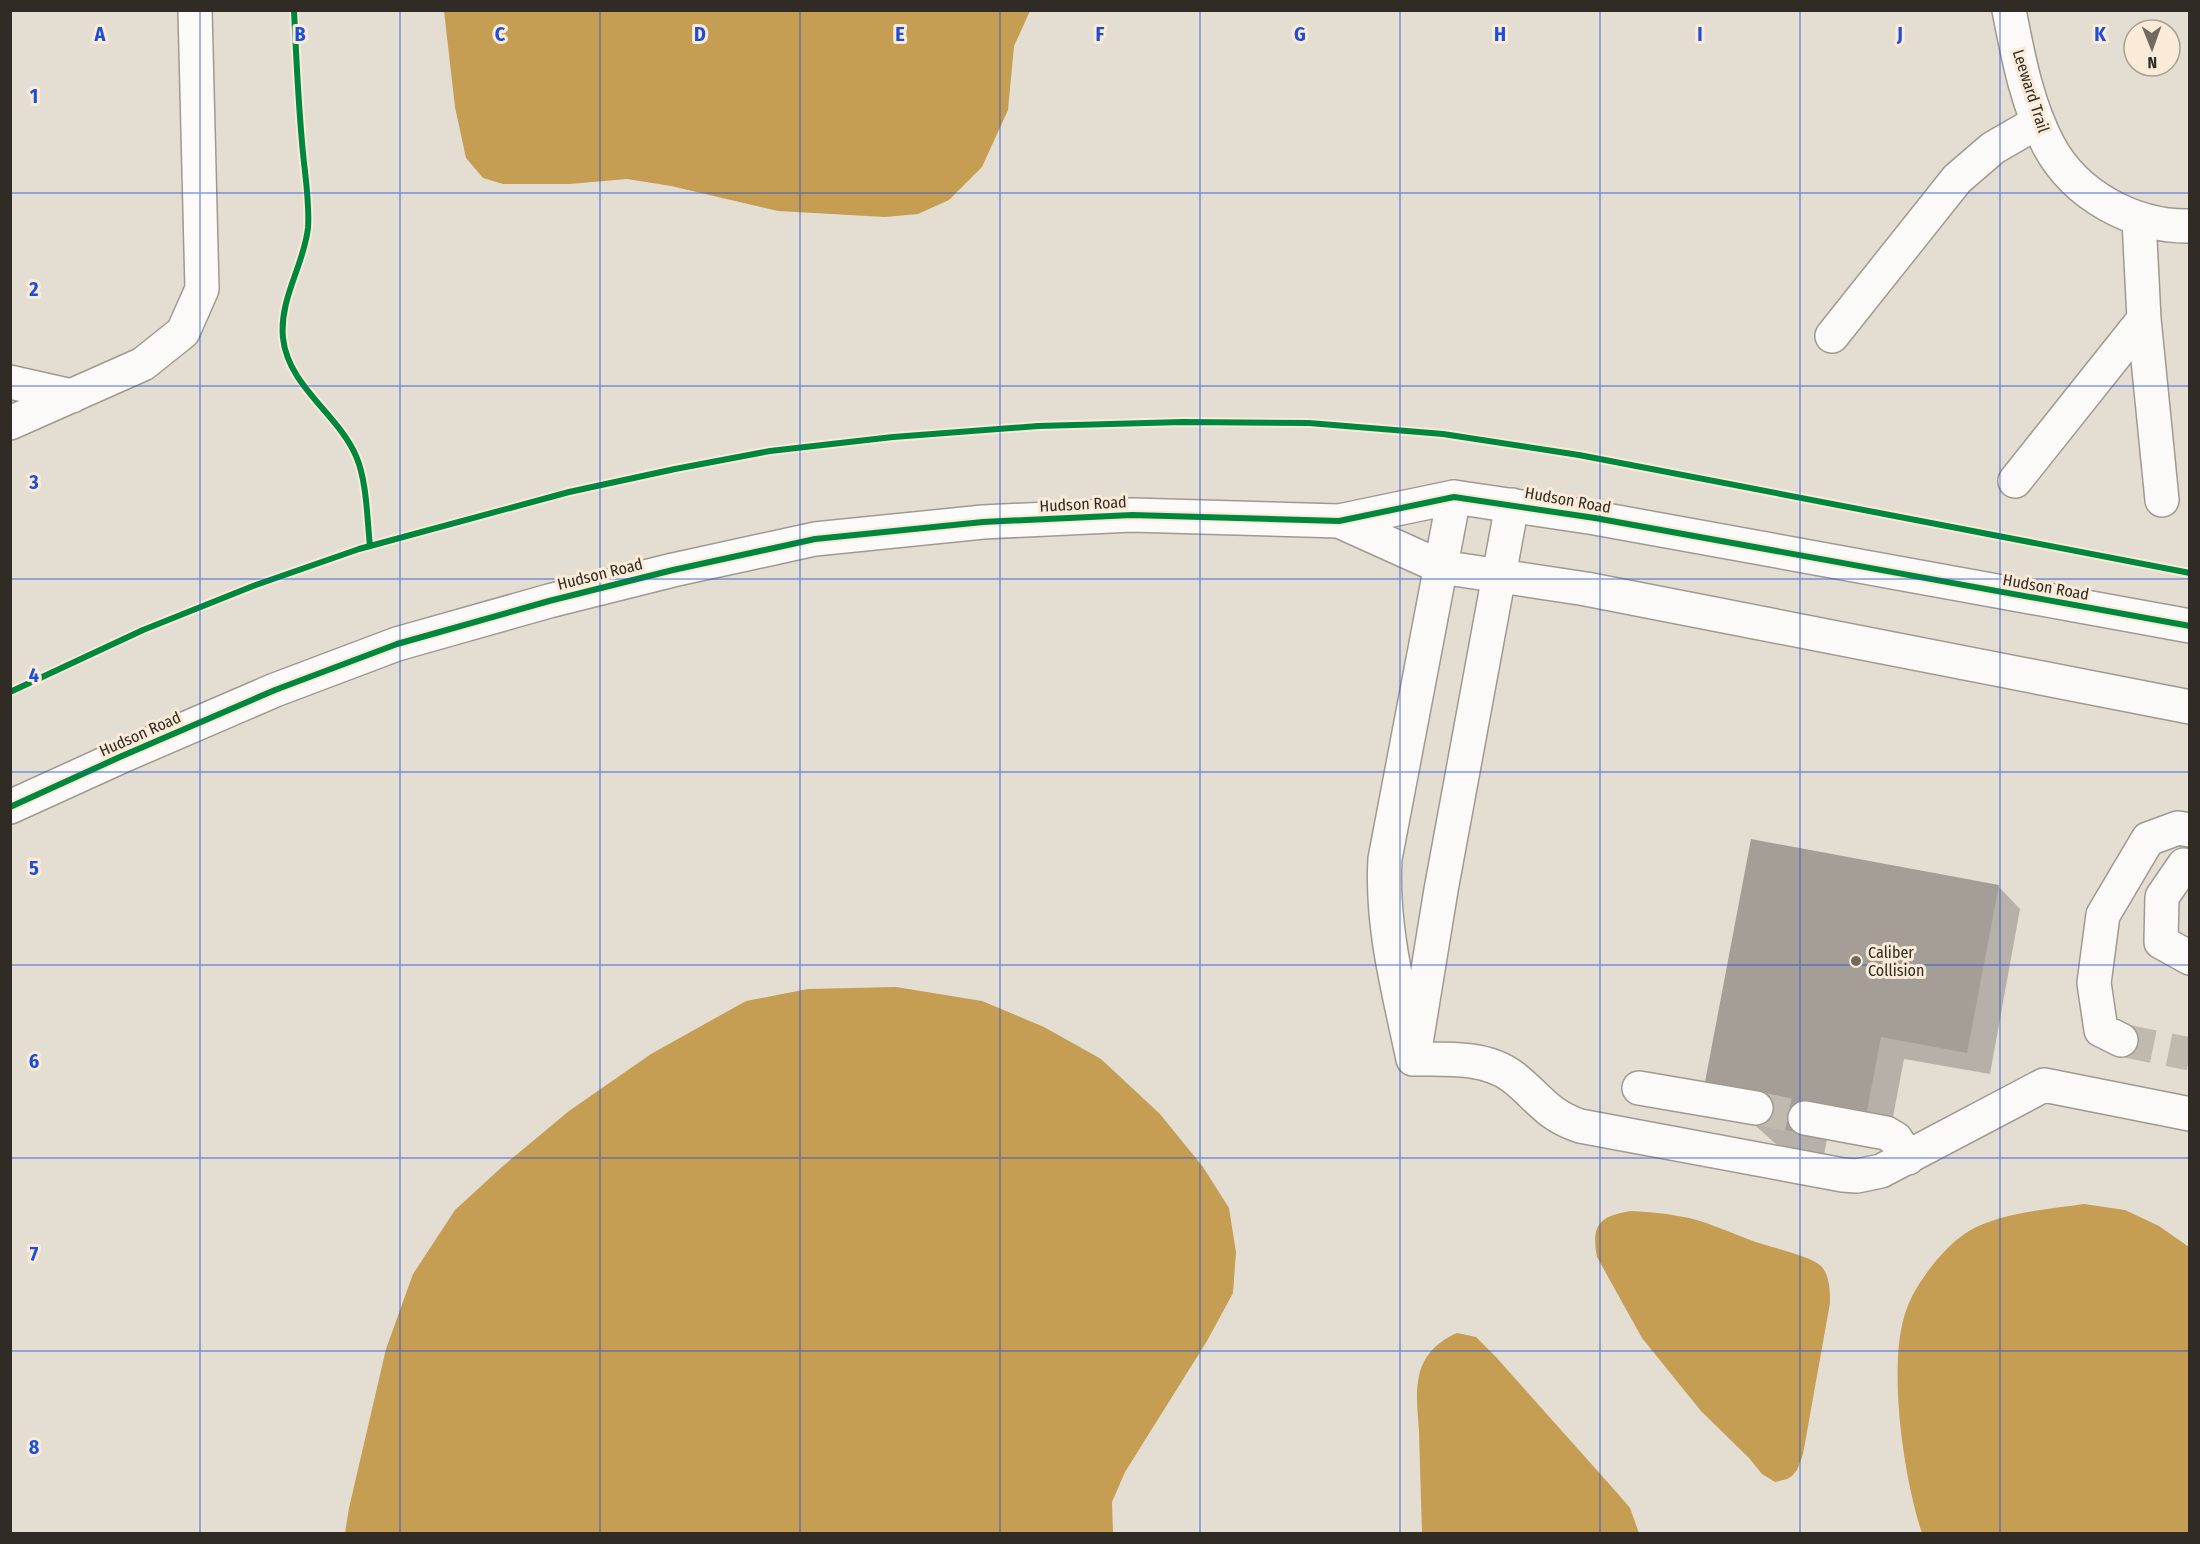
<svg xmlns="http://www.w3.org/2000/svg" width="2200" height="1544" viewBox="0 0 2200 1544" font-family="'Fira Sans Condensed',sans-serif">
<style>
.water{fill:#c59e53}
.shadow{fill:#0003}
.building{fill:#a49e96}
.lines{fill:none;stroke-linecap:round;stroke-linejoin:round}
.minor-tunnel{stroke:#c0b9af;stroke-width:33;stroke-dasharray:33 16;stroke-linecap:butt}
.minor-casing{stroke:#9f9991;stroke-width:36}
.minor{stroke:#fbfaf8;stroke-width:33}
.cycleway-casing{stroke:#f9ebd8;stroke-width:10}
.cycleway{stroke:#00873e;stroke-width:6}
.grid{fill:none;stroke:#1d4ed8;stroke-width:1.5;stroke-opacity:0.55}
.poi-dot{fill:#6f6961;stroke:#f9ebd8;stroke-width:2}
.labels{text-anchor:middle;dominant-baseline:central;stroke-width:6;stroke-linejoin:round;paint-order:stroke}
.street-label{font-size:16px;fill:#302b24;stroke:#f9ebd8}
.poi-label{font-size:16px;fill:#302b24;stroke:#f9ebd8;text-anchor:start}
.grid-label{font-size:20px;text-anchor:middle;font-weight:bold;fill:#1d4ed8;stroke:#f9ebd8;stroke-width:6;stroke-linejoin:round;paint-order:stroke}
</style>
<rect width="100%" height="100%" fill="#e4ddd2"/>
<!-- water -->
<path class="water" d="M444,11v-1l586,1 -16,35 -6,64 -26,57 -33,33 -31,14 -33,3 -107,-6 -107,-25 -44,-7 -57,5h-67l-20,-6 -17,-20 -11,-51z
M896,987l86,14 62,26 57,32 59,55 43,53 26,41 7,44 -3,41 -26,48 -82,131 -13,30 1,31h-768l4,-25 37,-159 27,-75 42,-64 48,-44 66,-55 82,-57 95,-53 62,-12z
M2084,1204l41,6 34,16 30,21v286h-267c-18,-53 -36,-172 -15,-225 9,-25 38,-63 62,-77 30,-18 80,-22 115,-27z
M1631,1211c16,1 32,2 47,5 27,4 50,16 75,25 15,6 60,15 69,26 8,10 8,24 8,36l-27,151 -6,16 -5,6 -5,3 -12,3 -13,-8 -13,-16 -48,-47 -59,-73 -45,-81c-6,-32 2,-41 34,-46z
M1457,1333l19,4 20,20 123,138 11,13 9,25h-217c-1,-33 -2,-67 -3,-101 -1,-18 -4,-39 0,-56 4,-20 19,-35 38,-43z"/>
<!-- shadow -->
<path class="shadow" d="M1998,886l22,23 -30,165 -86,-15 -14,74 -60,-11 -6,33 -46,-9 -71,-64z"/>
<!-- building -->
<path class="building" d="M1751,839l248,46 -32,168 -86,-16 -14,74 -59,-10 -6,32 -48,-9 6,-32 -55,-10z"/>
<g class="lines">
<!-- minor-tunnel -->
<path class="minor-tunnel" d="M2121,1040l69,14
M1756,1108l49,10"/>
<!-- minor casing -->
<g class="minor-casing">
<path id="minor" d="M2009,10c9,46 18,95 40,136 27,50 85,81 141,80
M2139,220l5,99 18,181
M1832,336l125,-157 36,-31 45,-26
M10,382l62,14
M10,423l133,-59 40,-32 19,-43 -7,-279
M2015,481l129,-162
M1339,521l102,46 145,22 604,118
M10,807l112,-51 153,-66 122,-46 152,-43 124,-31 142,-31 168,-17 149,-7 207,6 115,-24 141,21 595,108
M2190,866l-6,-1 -22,32 -1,45 29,16
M2121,1040l-20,-10 -7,-47 9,-68 45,-76 30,-11 12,2
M1416,1043l25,-153 71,-385
M1413,1059c32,0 73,-3 100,18 26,20 32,37 67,49l263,49 14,1 24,-5 163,-86 146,29
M1413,1059c-14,-67 -32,-132 -28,-200l69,-362
M1639,1088l117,20
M1805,1118l81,15 10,6 12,19"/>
</g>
<!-- minor -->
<use href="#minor" class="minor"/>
<!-- cycleway casing -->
<g class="cycleway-casing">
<path id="cycleway" d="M294,10c2,44 4,88 8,132 2,28 8,58 6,86 -4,37 -29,71 -25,110 5,48 55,76 73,118 11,25 11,63 14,90
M10,692l133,-62 110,-44 106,-37 210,-57 106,-23 95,-18 123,-14 145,-11 145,-4 126,1 134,11 136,21 611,118
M10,807l112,-51 153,-66 122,-46 152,-43 124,-31 142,-31 168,-17 149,-7 207,6 115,-24 141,21 595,108"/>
</g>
<!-- cycleway -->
<use href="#cycleway" class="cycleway"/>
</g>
<!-- grid -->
<path class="grid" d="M200,10v1524M400,10v1524M600,10v1524M800,10v1524M1000,10v1524M1200,10v1524M1400,10v1524M1600,10v1524M1800,10v1524M2000,10v1524M10,193h2180M10,386h2180M10,579h2180M10,772h2180M10,965h2180M10,1158h2180M10,1351h2180"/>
<!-- markers -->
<circle class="poi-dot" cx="1856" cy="961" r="6"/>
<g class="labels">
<!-- street labels -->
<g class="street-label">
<text transform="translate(2031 91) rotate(72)">Leeward Trail</text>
<text transform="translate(1568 500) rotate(10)">Hudson Road</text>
<text transform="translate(1083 504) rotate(-3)">Hudson Road</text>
<text transform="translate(600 574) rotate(-14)">Hudson Road</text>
<text transform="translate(2046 587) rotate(10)">Hudson Road</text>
<text transform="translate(140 734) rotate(-24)">Hudson Road</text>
</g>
<!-- poi labels -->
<g class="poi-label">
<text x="1868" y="952">Caliber<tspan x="1868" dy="18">Collision</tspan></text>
</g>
</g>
<g class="grid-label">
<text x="100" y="41">A</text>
<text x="300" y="41">B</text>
<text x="500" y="41">C</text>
<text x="700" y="41">D</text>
<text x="900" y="41">E</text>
<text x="1100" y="41">F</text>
<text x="1300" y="41">G</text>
<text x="1500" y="41">H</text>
<text x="1700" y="41">I</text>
<text x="1900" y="41">J</text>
<text x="2100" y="41">K</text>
<text x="34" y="103">1</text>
<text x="34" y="296">2</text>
<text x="34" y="489">3</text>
<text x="34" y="682">4</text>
<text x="34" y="875">5</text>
<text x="34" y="1068">6</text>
<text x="34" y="1261">7</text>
<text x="34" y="1454">8</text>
</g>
<!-- border -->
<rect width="2200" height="1544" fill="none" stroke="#302b24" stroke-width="24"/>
<!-- north arrow -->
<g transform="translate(2152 48) rotate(179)"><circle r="28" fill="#f9ebd8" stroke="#a99e90" stroke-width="1.5"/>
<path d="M0-4.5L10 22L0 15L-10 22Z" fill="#6f6961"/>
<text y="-9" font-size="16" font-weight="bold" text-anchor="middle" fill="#302b24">N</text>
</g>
</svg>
